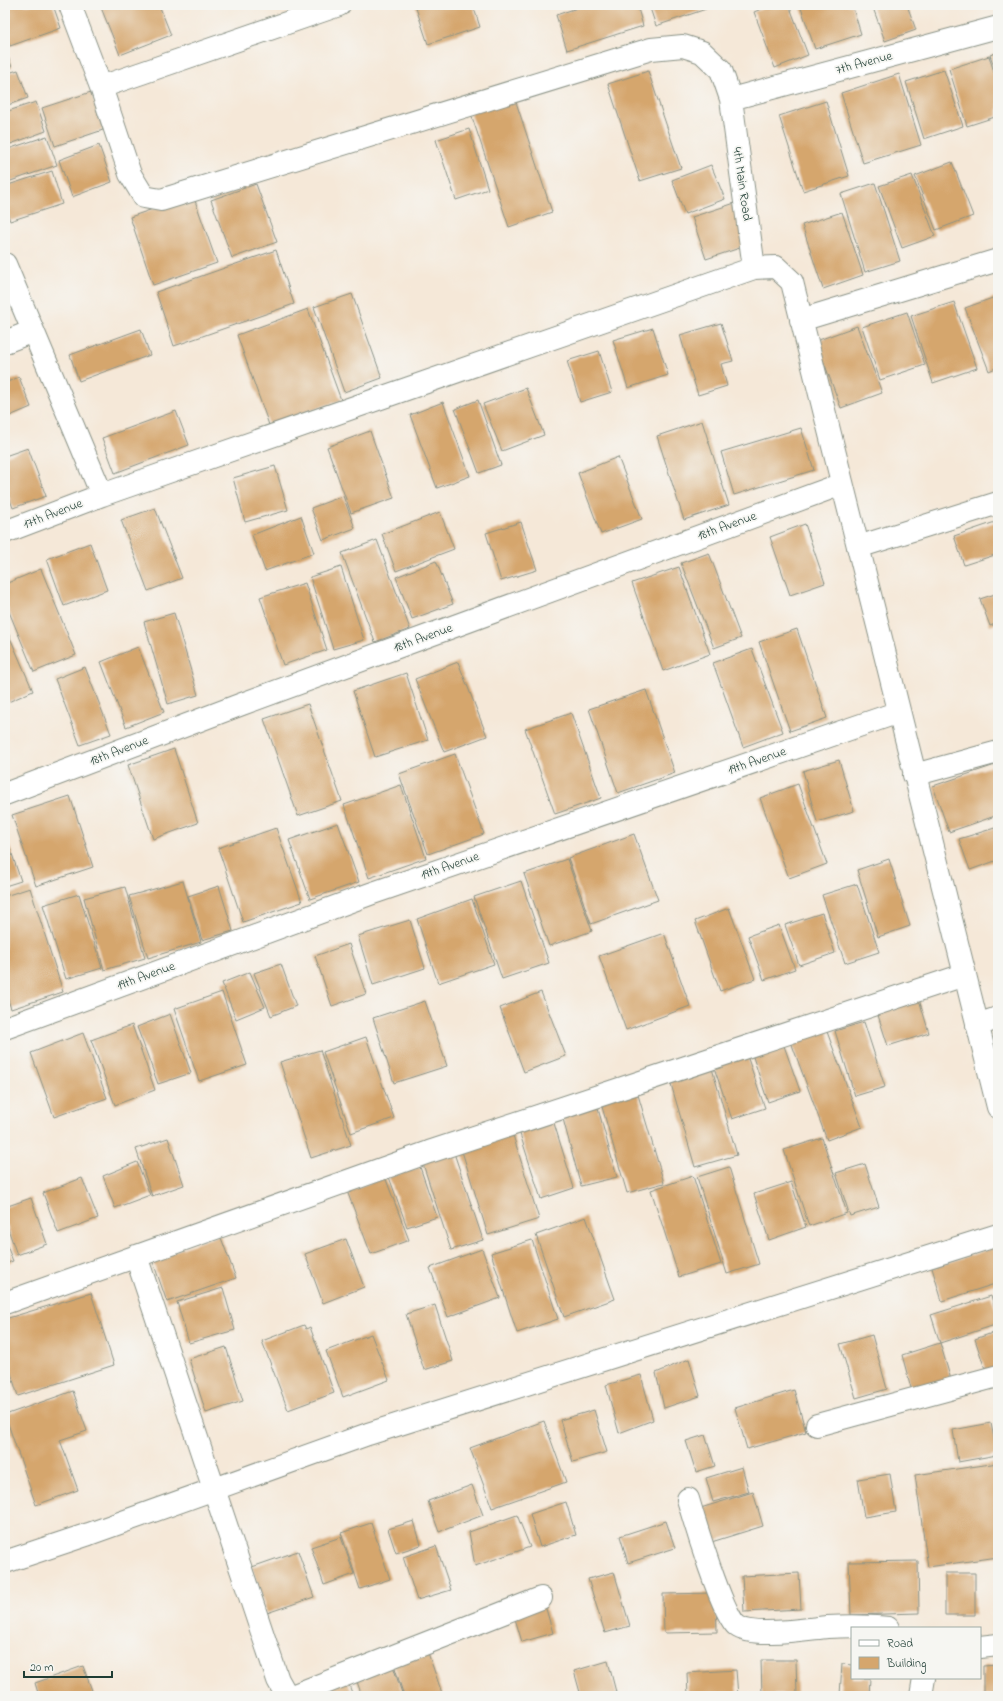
<svg xmlns="http://www.w3.org/2000/svg" width="1003" height="1701" viewBox="0 0 1003 1701" font-family="'Indie Flower',sans-serif">
<style>
.building{fill:#d5a66d}
.lines{fill:none;stroke-linecap:round;stroke-linejoin:round}
.minor-casing{stroke:#8a9286;stroke-width:24}
.minor{stroke:#fff;stroke-width:22}
.labels{text-anchor:middle;dominant-baseline:central;stroke-width:3.5;stroke-linejoin:round;paint-order:stroke}
.street-label{font-size:13px;fill:#1f3d34;stroke:#f6f6f2}
</style>
<rect width="100%" height="100%" fill="#f6f6f2"/>
<filter id="ink" filterUnits="userSpaceOnUse"><feTurbulence type="fractalNoise" baseFrequency=".025" numOctaves="2"/><feDisplacementMap in="SourceGraphic" scale="8" xChannelSelector="R" yChannelSelector="G"/><feConvolveMatrix kernelMatrix="1 2 1 2 8 2 1 2 1" color-interpolation-filters="sRGB"/></filter>
<filter id="wash" filterUnits="userSpaceOnUse"><feTurbulence type="fractalNoise" baseFrequency=".012" numOctaves="4" result="noise"/><feDisplacementMap in="SourceGraphic" scale="16" xChannelSelector="R" yChannelSelector="G"/><feGaussianBlur stdDeviation="0.9" result="paint"/><feColorMatrix in="noise" values="0 0 0 0 0 0 0 0 0 0 0 0 0 0 0 0 0 1.4 0 .05"/><feComposite in="paint" operator="in"/></filter>
<g filter="url(#wash)">
<rect width="100%" height="100%" fill="#f5e8d8"/>
<g id="blocks">
<!-- building -->
<path class="building" d="M5,5h48l8,23 -51,18 -5,-14z
M100,5h59l12,30 -51,20z
M415,5h58l7,22 -52,17z
M586,5h51l6,21 -76,24 -11,-35z
M649,5h56l1,4 -50,17z
M771,5h18l19,50 -33,13 -21,-56z
M800,5h52l9,29 -46,15z
M872,5h35l9,25 -31,11z
M5,49l7,18 -7,2z
M998,52v25l-8,-22z
M989,56l9,29v31l-31,10 -18,-57z
M18,70l10,28 -23,8v-32z
M944,70l19,56 -39,13 -18,-57z
M648,71l33,97 -41,13 -32,-97z
M899,74l22,71 -58,18 -22,-70z
M91,92l12,38 -48,16 -13,-38z
M514,96l38,116 -43,15 -39,-116z
M826,101l23,75 -46,15 -24,-75z
M36,102l10,29 -41,15v-34z
M469,129l19,60 -32,11 -20,-60z
M47,136l10,29 -52,18v-33z
M99,145l13,37 -40,15 -13,-37z
M952,162l21,54 -37,14 -21,-54z
M711,165l14,34 -40,15 -13,-34z
M52,171l10,33 -52,17 -5,-14v-21z
M912,175l23,61 -33,12 -23,-62z
M875,183l25,78 -35,11 -24,-78z
M256,184l21,58 -45,16 -21,-58z
M193,195l24,68 -64,22 -23,-68z
M735,203l14,42 -43,14 -14,-42z
M842,212l21,63 -40,14 -21,-64z
M276,250l18,54 -120,42 -18,-54z
M352,294l30,84 -38,14 -30,-85z
M998,296v71l-9,4 -24,-63z
M954,302l23,66 -44,15 -22,-67z
M308,309l33,91 -72,25 -32,-90z
M907,312l18,53 -45,15 -18,-53z
M721,323l12,38 -12,3 6,22 -29,9 -18,-60z
M857,326l25,67 -41,15 -25,-67z
M653,328l15,47 -40,13 -15,-48z
M141,329l9,26 -71,26 -9,-26z
M599,351l13,41 -32,10 -13,-41z
M19,377l12,30 -26,11v-35z
M526,388l18,47 -42,16 -19,-47z
M478,400l23,65 -22,8 -24,-64z
M443,402l27,74 -33,12 -27,-73z
M176,411l13,34 -74,28 -13,-35z
M702,421l27,84 -45,15 -27,-84z
M801,428l13,42 -80,25 -13,-43z
M370,431l24,67 -43,15 -24,-66z
M28,448l18,48 -33,12 -8,-22v-30z
M618,457l24,62 -41,15 -23,-61z
M275,466l13,44 -43,12 -12,-44z
M343,496l12,32 -32,12 -12,-32z
M155,508l27,70 -34,13 -27,-71z
M440,512l14,37 -58,22 -14,-37z
M301,516l13,37 -49,18 -13,-36z
M998,521v33l-34,11 -10,-29z
M521,522l16,48 -36,11 -15,-48z
M805,524l20,59 -35,12 -20,-58z
M377,540l33,89 -35,13 -33,-89z
M90,543l17,47 -43,16 -17,-47z
M709,553l32,85 -27,10 -33,-85z
M436,561l17,43 -41,15 -16,-42z
M341,567l23,73 -31,9 -23,-72z
M679,567l31,87 -47,17 -31,-88z
M41,569l35,86 -42,17 -29,-70v-18z
M305,583l22,67 -44,15 -23,-68z
M998,593v30l-8,3 -10,-27z
M174,613l24,82 -30,9 -24,-82z
M5,626l28,65 -27,12 -1,-3z
M797,629l30,89 -37,13 -31,-89z
M138,647l26,65 -38,15 -25,-65z
M752,649l31,83 -40,15 -30,-84z
M458,662l29,74 -43,16 -29,-73z
M85,667l26,67 -31,11 -25,-66z
M406,673l22,67 -53,17 -22,-66z
M646,690l29,83 -57,20 -29,-84z
M308,704l34,97 -44,15 -34,-97z
M571,713l30,85 -46,16 -30,-85z
M174,749l24,74 -45,16 -25,-74z
M455,754l29,80 -56,20 -29,-80z
M839,760l15,51 -37,11 -14,-51z
M998,764v51l-49,17 -16,-46z
M798,784l29,80 -38,14 -29,-80z
M401,785l25,73 -57,20 -25,-73z
M70,796l23,71 -57,19 -24,-71z
M338,823l21,59 -49,17 -21,-59z
M998,827v33l-28,10 -11,-31z
M276,828l26,74 -59,20 -25,-74z
M5,833l16,48 -16,5z
M634,834l24,66 -67,24 -23,-66z
M567,859l25,72 -43,15 -25,-72z
M889,859l21,67 -32,11 -21,-67z
M183,881l18,61 -53,16 -19,-62z
M521,881l28,82 -47,16 -28,-82z
M857,884l22,68 -34,11 -23,-68z
M219,886l14,45 -31,9 -14,-44z
M125,887l20,71 -41,12 -20,-72z
M30,888l33,104 -52,17 -6,-19v-94z
M79,894l23,74 -36,11 -23,-74z
M472,899l22,65 -56,19 -21,-64z
M729,908l26,71 -35,12 -25,-70z
M822,913l13,40 -36,12 -14,-40z
M410,920l15,48 -52,17 -15,-49z
M779,925l16,44 -31,11 -16,-44z
M664,933l26,73 -64,24 -27,-74z
M349,944l17,50 -34,12 -17,-50z
M281,964l15,42 -25,10 -17,-43z
M250,972l15,35 -29,12 -14,-36z
M222,992l25,73 -48,16 -25,-72z
M541,992l25,64 -42,16 -24,-64z
M918,996l11,37 -41,13 -12,-37z
M425,1001l22,65 -53,17 -21,-65z
M170,1014l21,59 -33,11 -21,-57z
M864,1022l21,65 -30,9 -20,-65z
M132,1025l23,65 -40,15 -24,-65z
M826,1029l36,98 -35,13 -36,-98z
M83,1033l24,65 -53,19 -23,-64z
M366,1037l28,81 -43,15 -28,-81z
M783,1043l17,48 -32,11 -16,-48z
M320,1050l31,95 -40,13 -31,-96z
M745,1050l20,58 -33,11 -20,-57z
M711,1065l26,90 -42,12 -26,-90z
M636,1088l28,95 -37,10 -27,-93z
M597,1105l20,72 -36,9 -19,-71z
M553,1120l21,68 -33,11 -22,-68z
M512,1132l27,87 -51,16 -27,-87z
M168,1138l16,47 -32,11 -16,-47z
M822,1138l25,75 -38,13 -25,-76z
M453,1150l30,90 -32,10 -29,-89z
M137,1162l13,33 -35,13 -12,-32z
M865,1164l14,43 -29,9 -14,-43z
M420,1167l17,50 -30,10 -18,-50z
M729,1167l30,97 -32,10 -30,-97z
M693,1176l28,88 -42,13 -28,-87z
M385,1177l24,63 -38,14 -24,-63z
M82,1178l16,40 -40,15 -15,-40z
M791,1182l15,45 -37,13 -15,-46z
M31,1198l16,46 -30,11 -12,-35v-13z
M586,1217l29,82 -51,18 -28,-82z
M220,1235l16,43 -69,24 -15,-43z
M346,1239l18,48 -41,16 -18,-49z
M532,1240l26,79 -41,14 -26,-80z
M5,1241l8,20 -8,3z
M993,1248l5,14v21l-56,18 -10,-33z
M482,1249l18,49 -52,19 -18,-49z
M223,1288l12,42 -46,13 -12,-41z
M91,1293l23,72 -96,31 -13,-42v-35z
M991,1296l7,21v7l-58,19 -9,-28z
M435,1305l18,56 -29,9 -18,-56z
M304,1325l2,4 4,-2 24,66 -46,17 -26,-69z
M998,1331v40l-11,4 -12,-36z
M371,1334l18,46 -46,17 -17,-46z
M872,1335l15,54 -31,9 -16,-54z
M940,1343l12,40 -39,12 -11,-40z
M226,1347l17,54 -37,12 -17,-54z
M689,1359l11,37 -36,12 -8,-35z
M641,1375l12,45 -34,13 -13,-48z
M794,1390l12,42 -59,17 -12,-41z
M73,1391l14,40 -27,9 18,50 -42,15 -31,-90z
M594,1410l13,42 -34,10 -13,-42z
M544,1421l22,61 -74,26 -22,-60z
M991,1423l6,32 -39,7 -5,-32z
M705,1435l10,31 -19,6 -10,-31z
M998,1463v94l-70,10 -13,-92z
M742,1467l7,25 -36,10 -7,-24z
M890,1474l6,38 -32,5 -6,-38z
M472,1485l11,30 -44,17 -11,-31z
M753,1492l10,34 -58,18 -11,-34z
M566,1502l10,33 -36,12 -10,-33z
M517,1515l13,32 -55,19 -6,-34z
M414,1521l7,24 -25,8 -8,-24z
M666,1521l9,27 -47,15 -8,-27z
M371,1523l19,56 -30,10 -19,-56z
M341,1537l13,37 -30,11 -13,-38z
M436,1546l15,44 -34,10 -14,-43z
M298,1551l16,46 -47,16 -15,-46z
M918,1561l1,52 -68,2 -2,-53z
M614,1572l16,54 -25,7 -17,-54z
M799,1573l2,36 -57,3 -2,-36z
M945,1573h30v42h-30z
M716,1593l1,39 -53,1 -1,-39z
M544,1602l9,31 -31,9 -9,-30z
M427,1650l16,46h-39l-11,-34z
M391,1660l12,36h-41l-8,-23z
M761,1660h35l1,34 -35,1z
M608,1661l9,35h-36l-7,-25z
M842,1664l10,1v13h18l-1,18 -29,-1z
M998,1665v31h-15v-30z
M83,1666l11,30h-55l-4,-13z
M736,1670l2,26h-50l-1,-23z
M347,1679l6,17h-37z"/>
</g>
</g>
<g filter="url(#ink)">
<use href="#blocks" fill-opacity="0" stroke="#8a9286" stroke-width="1"/>
<g class="lines">
<!-- minor casing -->
<g class="minor-casing">
<path id="minor" d="M70,5l31,82 29,87 14,23 17,3 490,-151 32,-3 19,6 19,18 10,29 23,169
M101,87l238,-82
M731,99l267,-72
M5,264l97,231 652,-227 22,-1 16,15 206,825
M801,320l197,-60
M5,342l28,-11
M5,532l97,-37
M858,547l140,-44
M914,775l84,-23
M5,794l237,-90 600,-220
M977,1025l21,-7
M5,1028l365,-134 529,-182
M136,1256l142,424 9,16
M5,1303l424,-151 535,-177
M817,1425l181,-49
M688,1499c6,21 35,118 49,127 16,12 69,3 90,1 20,-1 42,-1 61,1
M5,1562l84,-28 279,-100 630,-199
M980,1647l18,-2
M292,1696l249,-98
M921,1696l3,-18"/>
</g>
<!-- minor -->
<use href="#minor" class="minor"/>
</g>
</g>
<g class="labels">
<!-- street labels -->
<g class="street-label">
<text transform="translate(864 63) rotate(-15)">7th Avenue</text>
<text transform="translate(742 184) rotate(82)">4th Main Road</text>
<text transform="translate(53 514) rotate(-21)">17th Avenue</text>
<text transform="translate(727 526) rotate(-20)">18th Avenue</text>
<text transform="translate(423 638) rotate(-20)">18th Avenue</text>
<text transform="translate(119 751) rotate(-21)">18th Avenue</text>
<text transform="translate(757 761) rotate(-19)">19th Avenue</text>
<text transform="translate(450 866) rotate(-19)">19th Avenue</text>
<text transform="translate(146 976) rotate(-20)">19th Avenue</text>
</g>
</g>
<!-- margin -->
<rect width="1003" height="1701" fill="none" stroke="#f6f6f2" stroke-width="20"/>
<!-- legend -->
<rect x="851" y="1627" width="130" height="52" fill="#f6f6f2" stroke="#a0aca6"/>
<rect x="859" y="1640" width="20" height="6" fill="#ffffff" stroke="#a0aca6"/>
<text x="887" y="1647" font-size="12" fill="#1f3d34">Road</text>
<rect x="859" y="1657" width="20" height="12" fill="#d5a66d" stroke="#a0aca6"/>
<text x="887" y="1667" font-size="12" fill="#1f3d34">Building</text>
<!-- scale -->
<path d="M24 1671v6h88v-6" fill="none" stroke="#1f3d34" stroke-width="2"/>
<text x="30" y="1671" font-size="12" fill="#1f3d34" stroke="#f6f6f2" stroke-width="3" paint-order="stroke">20 m</text>
</svg>
